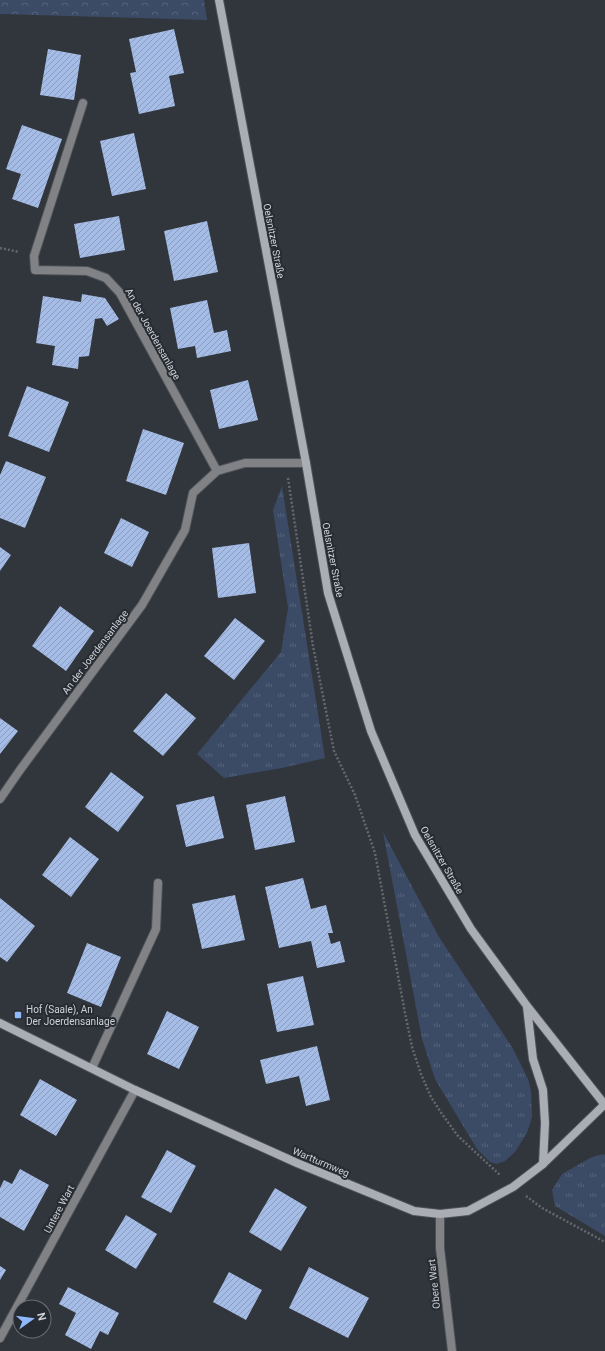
<svg xmlns="http://www.w3.org/2000/svg" width="605" height="1351" viewBox="0 0 605 1351" font-family="Roboto,sans-serif">
<style>
.grass{fill:url(#grass-tufts)}
.park{fill:url(#park-crowns)}
.building{fill:url(#building-hatch)}
.lines{fill:none;stroke-linecap:round;stroke-linejoin:round}
.street-casing{stroke:#4d5158;stroke-width:10}
.secondary-casing{stroke:#4d5158;stroke-width:10}
.path{stroke:#65696f;stroke-width:2.5;stroke-dasharray:2 2;stroke-linecap:butt}
.street{stroke:#808286;stroke-width:8}
.secondary{stroke:#aaaeb4;stroke-width:8}
.poi-dot{fill:#90b8fd;stroke:#272b32;stroke-width:1.5}
.labels{text-anchor:middle;dominant-baseline:central;stroke-width:4;stroke-linejoin:round;paint-order:stroke}
.street-label{font-size:10px;fill:#ced1d6;stroke:#272b32}
.poi-label{font-size:10px;fill:#ced1d6;stroke:#272b32;text-anchor:start}
</style>
<defs>
<pattern id="grass-tufts" width="24" height="20" patternUnits="userSpaceOnUse"><rect width="24" height="20" fill="#3b4a65"/><path d="M3 7l-1-3M5 7V3M7 7l1-3M15 17l-1-3M17 17v-4M19 17l1-3" fill="none" stroke="#56637a"/></pattern>
<pattern id="park-crowns" width="20" height="18" patternUnits="userSpaceOnUse"><rect width="20" height="18" fill="#3b4a65"/><path d="M2 6a3 3 0 1 1 6 0M12 15a3 3 0 1 1 6 0" fill="none" stroke="#56637a"/></pattern>
<pattern id="building-hatch" width="6" height="6" patternUnits="userSpaceOnUse"><rect width="6" height="6" fill="#a4bce6"/><path d="M-1 1l2-2M0 6l6-6M5 7l2-2" fill="none" stroke="#8a9dbc"/></pattern>
</defs>
<rect width="100%" height="100%" fill="#31353c"/>
<!-- grass -->
<path class="grass" d="M282,486l43,272 -43,10 -58,10 -27,-24 84,-102 7,-44 -15,-98z
M383,832l56,105 73,110 16,32 3,12 1,26 -5,16 -12,19 -10,9 -8,3 -7,-2 -13,-13 -42,-70 -13,-40z
M603,1154l2,1v81l-50,-30 -3,-16 10,-16 28,-16z"/>
<!-- park -->
<path class="park" d="M0,0h204l3,20 -207,-6z"/>
<!-- building -->
<path class="building" d="M174,29l10,44 -15,3 6,30 -36,8 -9,-41 6,-1 -7,-33z
M48,49l33,6 -7,45 -34,-5z
M22,125l40,14 -24,69 -26,-9 9,-25 -15,-5z
M134,133l12,56 -34,7 -12,-55z
M119,216l6,34 -45,8 -6,-34z
M207,221l11,51 -44,9 -10,-50z
M82,294l23,4 14,21 -12,7 -5,-8 -7,1 -6,37 -10,1 -1,12 -26,-4 3,-19 -19,-3 7,-47 38,6z
M207,300l7,33 13,-3 4,21 -34,7 -2,-12 -17,3 -8,-41z
M248,380l10,40 -39,9 -9,-39z
M27,386l42,16 -20,50 -41,-16z
M143,429l41,14 -18,52 -40,-14z
M6,461l40,16 -21,51 -25,-10v-43z
M121,518l28,14 -17,35 -28,-14z
M249,543l7,50 -38,5 -6,-50z
M0,547l11,8 -11,16z
M60,606l34,25 -28,40 -34,-25z
M235,618l30,23 -31,39 -30,-24z
M166,693l30,25 -33,38 -30,-25z
M0,718l18,13 -18,23z
M111,772l33,25 -26,35 -33,-25z
M214,796l10,42 -38,9 -10,-42z
M285,796l10,46 -40,8 -9,-45z
M70,837l29,22 -28,38 -29,-22z
M303,878l8,31 15,-4 7,28h-5l3,11 9,-3 5,21 -28,6 -6,-27 -32,7 -14,-61z
M235,895l10,45 -43,9 -10,-45z
M0,898l35,28 -28,36 -7,-5z
M87,943l34,14 -20,50 -34,-14z
M303,976l11,49 -37,7 -10,-48z
M167,1011l32,16 -20,42 -32,-15z
M317,1046l13,54 -24,6 -7,-30 -33,8 -6,-24z
M40,1079l37,21 -21,36 -36,-21z
M167,1150l29,16 -25,47 -30,-16z
M20,1169l29,16 -25,46 -24,-14v-29l4,-8 8,4z
M275,1188l32,19 -26,44 -32,-19z
M126,1215l31,19 -21,35 -31,-19z
M0,1266l6,4 -6,10z
M309,1267l60,31 -21,40 -59,-30z
M229,1272l33,18 -16,30 -33,-18z
M68,1287l51,26 -11,22 -8,-4 -9,18 -26,-14 11,-22 -17,-9z"/>
<g class="lines">
<!-- street casing -->
<g class="street-casing">
<path id="street" d="M83,103l-49,153 1,14 52,1 19,7 14,15 97,178
M0,799l20,-29 122,-165 43,-75 8,-37 24,-22 28,-8h61
M92,1068l64,-139 2,-46
M440,1214v34l12,103
M0,1338l135,-248"/>
</g>
<!-- secondary casing -->
<g class="secondary-casing">
<path id="secondary" d="M219,0l87,463 22,130 43,138 44,104 56,94 56,77 78,99
M527,1007l6,52 10,31 2,33 -2,41
M0,1023l135,67 162,73 117,48 26,3 28,-3 45,-24 30,-23 62,-60"/>
</g>
<!-- path -->
<path class="path" d="M0,248l19,4
M288,478l25,168 21,105 21,44 20,58 30,160 7,34 9,27 10,23 11,17 16,22 42,39
M526,1196l16,12 63,34"/>
<!-- street -->
<use href="#street" class="street"/>
<!-- secondary -->
<use href="#secondary" class="secondary"/>
</g>
<!-- markers -->
<rect class="poi-dot" x="14" y="1011" width="8" height="8" rx="2"/>
<g class="labels">
<!-- street labels -->
<g class="street-label">
<text transform="translate(274 241) rotate(79)">Oelsnitzer Straße</text>
<text transform="translate(153 334) rotate(61)">An der Joerdensanlage</text>
<text transform="translate(333 560) rotate(79)">Oelsnitzer Straße</text>
<text transform="translate(95 652) rotate(-53)">An der Joerdensanlage</text>
<text transform="translate(442 860) rotate(60)">Oelsnitzer Straße</text>
<text transform="translate(321 1162) rotate(23)">Wartturmweg</text>
<text transform="translate(59 1209) rotate(-62)">Untere Wart</text>
<text transform="translate(434 1284) rotate(-96)">Obere Wart</text>
</g>
<!-- poi labels -->
<g class="poi-label">
<text x="26" y="1009">Hof (Saale), An<tspan x="26" dy="12">Der Joerdensanlage</tspan></text>
</g>
</g>
<!-- north arrow -->
<g transform="translate(32 1319) rotate(76)"><circle r="19" fill="#272b32" stroke="#6a6d74"/>
<path d="M0-3L7 15L0 10L-7 15Z" fill="#90b8fd"/>
<text y="-6" font-size="11" font-weight="bold" text-anchor="middle" fill="#ced1d6">N</text>
</g>
</svg>
